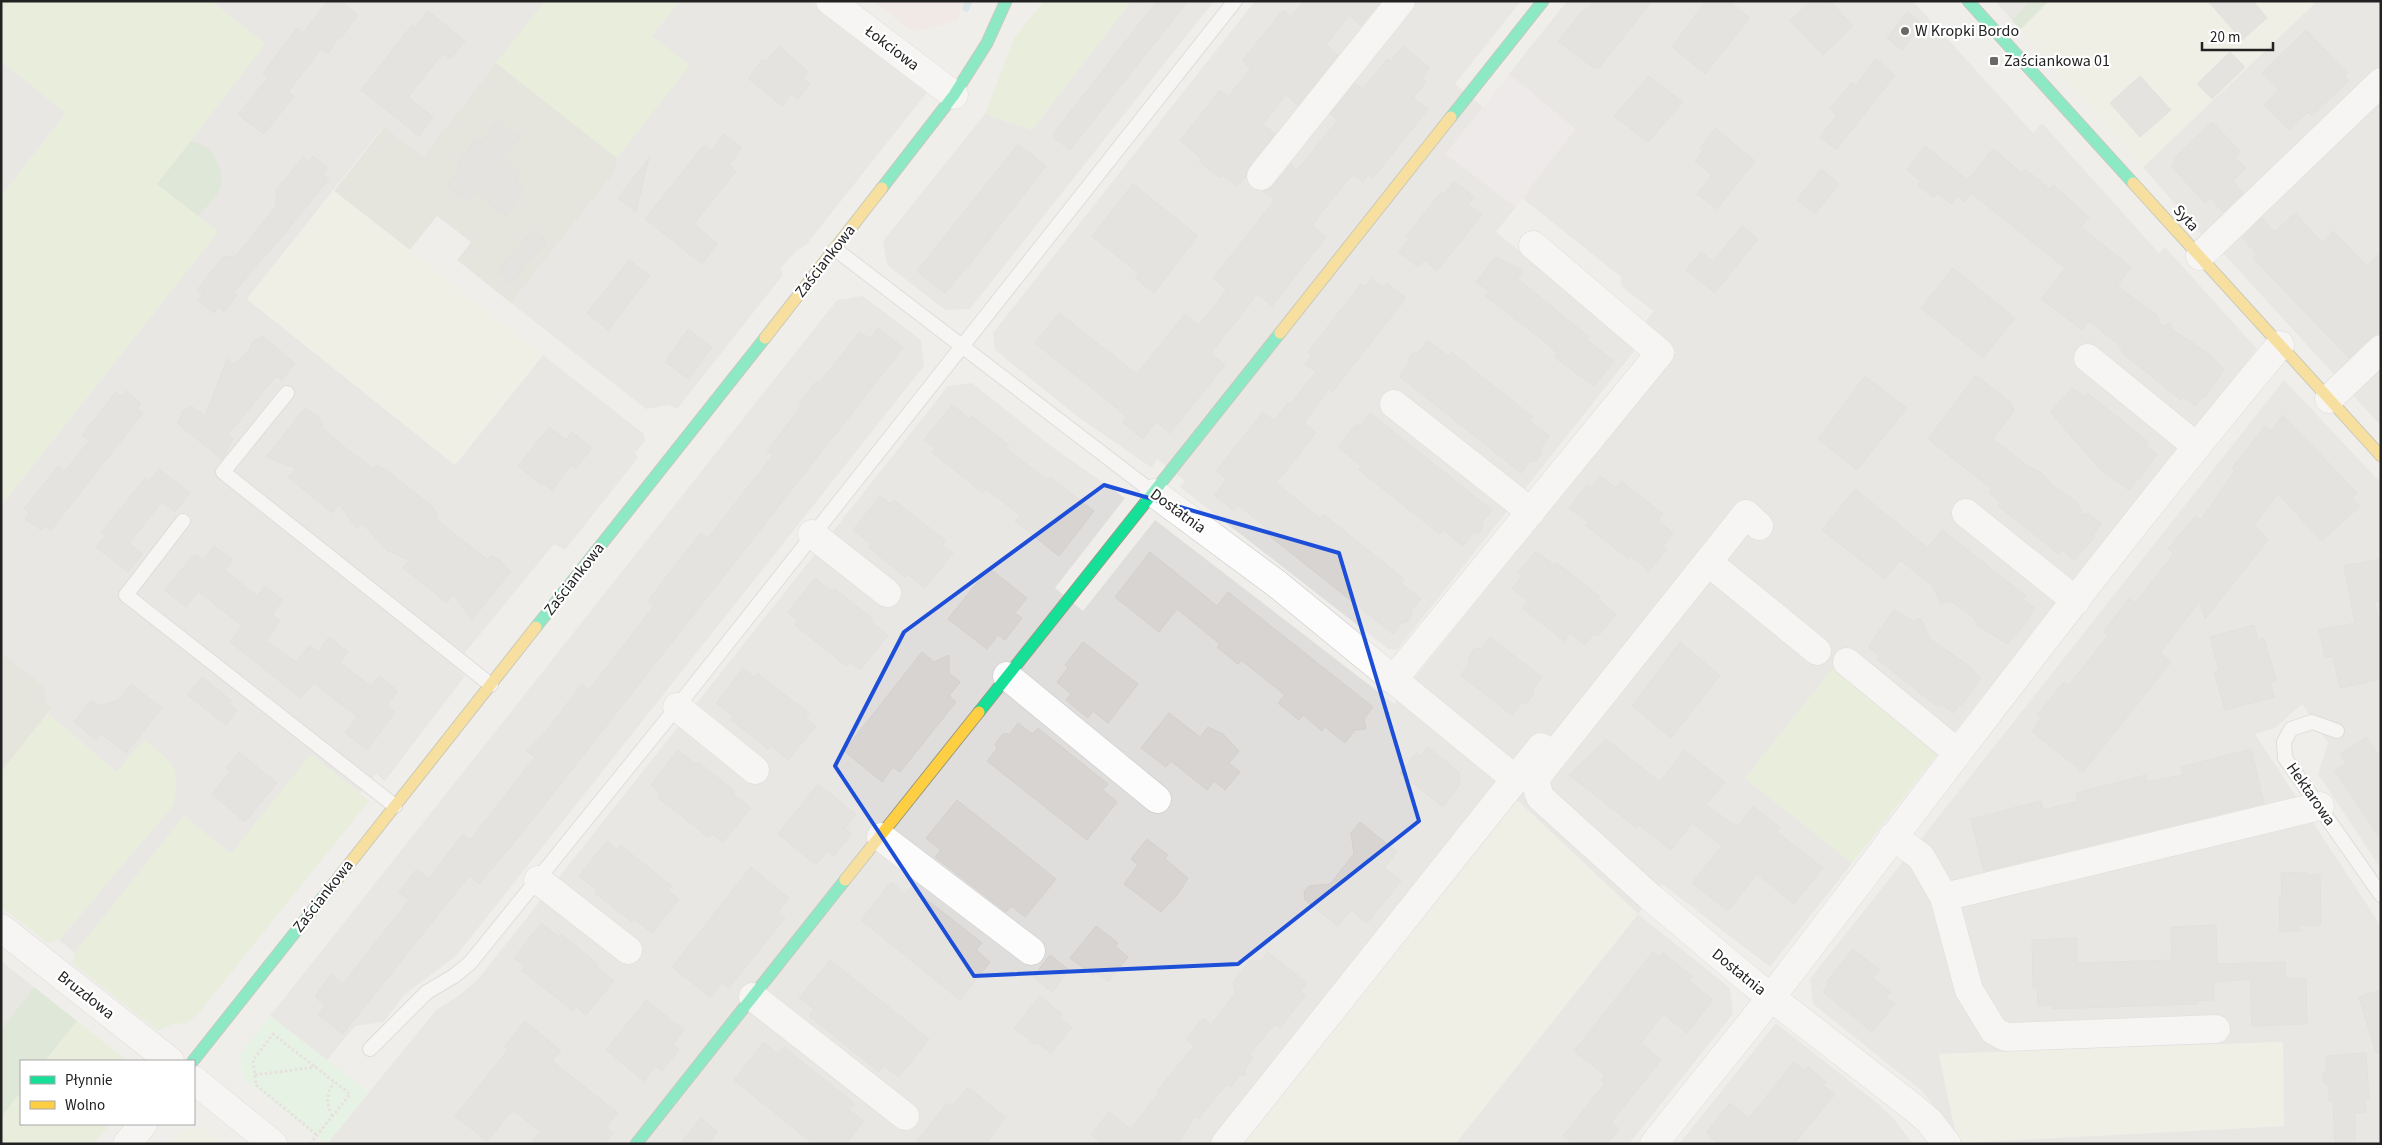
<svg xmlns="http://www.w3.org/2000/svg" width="2382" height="1145" viewBox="0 0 2382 1145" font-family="'Source Sans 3',sans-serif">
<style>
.residential{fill:#dfdedc}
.commercial{fill:#f1e3e1}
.industrial{fill:#ede4e9}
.construction{fill:#d9d9cd}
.farmland{fill:#efefdf}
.grass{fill:#ddeccb}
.forest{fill:#cbdec1}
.park{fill:#daf5da}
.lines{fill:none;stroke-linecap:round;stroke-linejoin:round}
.stream{stroke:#bfdbe3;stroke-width:7}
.building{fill:#d7d4d2;stroke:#d3d0cc}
.lane-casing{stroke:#c9c8c7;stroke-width:16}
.street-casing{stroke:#c9c8c7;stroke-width:29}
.fast-casing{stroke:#999a82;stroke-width:13}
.slow-casing{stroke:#999a82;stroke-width:13}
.path{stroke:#dccecd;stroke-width:3;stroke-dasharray:2.5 2.5;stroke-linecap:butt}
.lane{stroke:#fdfcfc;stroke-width:14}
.street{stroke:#fdfcfc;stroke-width:28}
.fast{stroke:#16e098;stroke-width:11}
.slow{stroke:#ffcf43;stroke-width:11}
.marked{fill:none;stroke:#1d4ed8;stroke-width:4;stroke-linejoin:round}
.poi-dot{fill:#6a6968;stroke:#fff;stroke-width:2}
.labels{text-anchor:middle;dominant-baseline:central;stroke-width:4.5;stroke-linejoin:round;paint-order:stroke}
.poi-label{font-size:16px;fill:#222;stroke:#fff;text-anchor:start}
.street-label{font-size:16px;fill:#222;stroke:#fff}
</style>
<rect width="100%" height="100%" fill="#f0eeeb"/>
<!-- residential -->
<path class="residential" d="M200,1h611l118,89 -123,155 -10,6 -15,17 2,7 -106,134 -8,-4 -23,4 -135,-106 103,-130 -192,-16 -39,-30 -136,172 208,166 88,-110 101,79 1,7 -10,12 3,5 -73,92 -11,-6 -100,122 11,10 -80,105 -9,-7 -16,19 -49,-38 -80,99 -47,-38 -109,137 -16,-13 115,-136 -57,-32 -69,-58 5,-7 -8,-5 -38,-45h-6v-151l217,-274 -61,-48z
M1131,1h83l-244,308 -25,1 -58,-45 -4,-24 102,-127 47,16z
M1255,1h266l-66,83 28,23 -37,47 70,53 -20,25 139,111v7l-238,300 -9,-1 -208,-162 5,-6 -28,-22 -5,9 -74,-51 -83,-67 -2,-17z
M1567,1h346l120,132 9,-10 117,130 6,-6 92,102 -311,394 -201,35 107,85 -82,104 -108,-83 -24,30 92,74 3,26 -104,130h-174l183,-230 -126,-118 -276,348h-909l109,-134 25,-16 18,-16 469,-592 24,-3 83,66 70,49 -70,90 28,23 72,-91 239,184 282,-352 -33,-27 10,-14 -32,-25v-9l-99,-79 53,-69 -66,-55z
M1995,1h35l-18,19z
M2317,1h64v425l-159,-174 -17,-13 -62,-72z
M1,61l65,52 -65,83z
M863,296l58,44 3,26 -468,590 -52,39 -20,27 -29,4 -28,34 -57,-44 567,-716z
M2284,380l97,103v386l-63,-95 10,-31 -26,-39 -27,24 -20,6 126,192v218h-405v-2l307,-16 -1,-84 -343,12 17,81 -33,-43 -110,-88 -3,-25z
M1,961l33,26 -33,42z
M1776,1023l101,80 17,16 19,25h-234z"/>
<!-- commercial -->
<path class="commercial" d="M872,1h93l-8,20 -43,11z"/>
<!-- industrial -->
<path class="industrial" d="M1509,74l66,55 -59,78 -70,-53z"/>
<!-- construction -->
<path class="construction" d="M496,63l121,95 -3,15 -103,130 -54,-43 14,-18 -34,-26 -27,34 -76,-59 50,-64 39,30z
M1,657h6l38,30v15l8,5 -52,65z"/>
<!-- farmland -->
<path class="farmland" d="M2049,1h262l3,3 -171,163 -123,-137z
M334,191l209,164 -88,110 -208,-166z
M1512,795l126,119 -183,230h-219z
M2283,1042l1,84 -326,17 -19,-89z
M203,1127l21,17h-55l10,-13z"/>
<!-- grass -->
<path class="grass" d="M1,1h211l53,43 -107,140 60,48 -217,274v-310l65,-83 -65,-52z
M545,1h135l-28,35 38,29 -73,93 -121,-95z
M1044,1h87l-99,129 -47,-16 29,-76z
M1837,663l106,84 -91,116 -107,-85z
M48,714l69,58 27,-32c29,23 36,24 30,64l-115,136 -11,3 -47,-36v-135z
M311,754l58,47 -171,213 -13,10 -10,-1 -17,8 -86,-68 3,-10 109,-137 47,38z
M77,1021l47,37 1,3h-80z
M21,1092v32h89l-17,20h-92v-27z"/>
<!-- forest -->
<path class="forest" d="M2030,1h19l-29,29 -8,-10z
M191,141c5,2 11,3 15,6 11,7 19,30 14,42 -4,10 -15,19 -22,27l-41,-32z
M34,987l43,34 -32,40h-24v31l-20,25v-88z"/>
<!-- park -->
<path class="park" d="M270,1016l98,76 -41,52 -83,-65 -4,-24z"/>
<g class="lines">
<!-- stream -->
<path class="stream" d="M966,8l3,-7"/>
</g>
<!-- building -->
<path class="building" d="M328,1h12l18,14 -18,24 -2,-2 -10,17 -7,-5 -33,43 6,4 -30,38 -26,-19 30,-38 -5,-4 34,-45 6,5z
M1157,1h31l-118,149 -17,-13 4,-8z
M1304,1h77l-20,24 -12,-10 -23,30 12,10 -40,50 -12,-10 -23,29 12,10 -26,32 -3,11 -9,9 -15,-11 -2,3 -21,-16 3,-3 -22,-18 40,-51 8,7 23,-29 -9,-7 41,-51 8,7z
M1594,1h58l-53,67 -3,-2 -1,3 -37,-28 27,-33 2,2z
M1706,1h23l21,17 -45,56 -33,-27z
M1811,1h19l23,25 -30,29 -33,-34z
M2208,1h45l14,17 -25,22z
M428,11l37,30 -15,18 -7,-6 -35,44 25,20 -14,19 -58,-46 51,-65 2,3z
M1907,12l15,12 -20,26 -15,-12z
M2306,30l42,43 -4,3 4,5 -36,35 -4,-4 -19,18 -25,-25 15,-15 -17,-17z
M779,46l30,26 -6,6 7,6 -12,15 -7,-5 -9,12 -34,-28 15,-19 3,2z
M1403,46l27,22 -8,10 4,4 -13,16 15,11 -55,69 -5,-4 -5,8 -10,-8 -29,35 -12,17 14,11 -54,69 -15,-12 -13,17 -33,42 14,12 -55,68 -14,-11 -13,17 -21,-17 4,-5 -13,-12 -78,-62 24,-30 78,61 48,-60 14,11 28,-35 -14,-12 62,-78 -12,-9 10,-5 18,-22 6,6 41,-50 -8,-6 25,-31 8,6 24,-30 4,2z
M2230,52l15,15 -33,32 -15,-15z
M1876,59l19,16 -59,75 -16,-13 17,-22 -7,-6 22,-27 4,3z
M1649,76l34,26 -35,40 -34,-26z
M2140,76l31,34 -31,27 -30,-34z
M498,121l21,16 -17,21 19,16 -5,7 8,7 -18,28 -30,-24 -8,9 -21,-16 14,-18 -4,-3 20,-26 4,4z
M2212,122l29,30 -6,6 11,10 -13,13 10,12 -20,19 -13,-14 -5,5 -34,-37 5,-4 -3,-3z
M1715,128l40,33 -38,48 -20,-15 15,-19 -17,-14 8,-10 -3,-3z
M724,134l18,14 -13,17 7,6 -42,53 24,20 -16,20 -57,-45 59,-74 7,6z
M1018,144l28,22 -73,94 -28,33 -28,-22z
M1925,146l43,34 25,-31 29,24 3,-4 25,20 3,-4 36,32 -8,10 50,40 -14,19 40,29 5,11 8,-3 2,6 37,25 15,16 -19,27 -2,-1 -7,10 -12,-9 -3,3 -60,-48 2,-4 -34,-27 -7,9 -41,-31 24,-31 -94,-75 -7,9 -7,-6 -6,8 -14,-11 -3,5 -16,-13 3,-4 -14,-11z
M313,156l15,12 -5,6 6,5 -53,65 -22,24 -20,25 3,2 -13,17 -6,-5 -4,6 -16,-12 5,-6 -6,-5 26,-33 13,-1 40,-50v-16l27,-33 5,5z
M649,158l-13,54 -18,-14z
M1821,169l18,15 -24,30 -18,-14z
M1454,181l20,16 -6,7 14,11 -45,56 -13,-11 -6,7 -19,-15 10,-13 -3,-2 11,-14 24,-31 3,2z
M1133,184l65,52 -44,57 -19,-15 4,-4 -47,-38z
M2295,213l27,29 11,-11 34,35 14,-14v82l-11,4 -21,20 -96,-100 4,-4 -15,-16 20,-20 13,14z
M1742,226l16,13 -43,54 -29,-23 15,-18 12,9z
M533,230l13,12 -36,41 -13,-11z
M1495,257l28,13 -6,8 71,58 -2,3 28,22 -20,25 -40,-29 3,-4 -12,-11 -60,-46 4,-5 -13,-9z
M629,260l21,16 -42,54 -21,-17z
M1953,268l62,50 -32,40 -62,-50z
M1372,279l11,8 4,-4 19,15 -74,94 -3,-3 -25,34 12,10 -40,50 44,35 3,-4 64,51 17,14 -3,4 20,16 -10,12 1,5 -5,6 -5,1 -9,11 -122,-97 3,-3 -36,-29 -4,6 -20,-16 13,-16 -11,-8 47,-59 11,9 14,-19 2,2 26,-32 -11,-8 7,-9 -4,-3 53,-68 4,3z
M878,328l25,20 -380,484 -44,52 -10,-8 -126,158 -25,-19 7,-9 -10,-9 16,-23 12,10 66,-84 -10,-8 18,-23 11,10 35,-45 7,6 65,-83 -9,-6 21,-21 35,-46 7,6 65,-84 -6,-5 35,-46 18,-22 7,5 65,-83 -6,-4 35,-46 -3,-2 18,-22 2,2 41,-51 10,7z
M688,329l24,18 -23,32 -24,-17z
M262,336l33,27 -13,17 -6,-4 -48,59 5,4 -11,20 -44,-35 4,-13 9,-5 14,10 22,-57 7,5 15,-13 3,-9z
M1428,340l20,16 3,-4 14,11 68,54 -3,4 20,15 -10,13 1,6 -5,6h-6l-9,12 -122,-97 10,-12 -1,-5 5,-6h5z
M1976,375l35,28 3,8 -21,28 35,27 14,7 8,10 28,20 5,12 5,-2 14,11 -9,11 2,2 -21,23 -12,-10 -3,4 -61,-48 3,-4 -12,-9 3,-4 -64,-50z
M1865,376l42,32 -50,62 -39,-31z
M2072,388l13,9 2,-4 32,25 29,24 -3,3 12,9 -18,26 -1,-1 -9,11 -29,-21 -50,-57z
M126,391l15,12 -4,6 6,4 -92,117 -6,-5 -4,5 -16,-11 5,-6 -6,-4 34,-43 7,5 24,-30 -7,-6 34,-43 6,5z
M952,405l18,14 2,-3 9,8 28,21 -3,3 41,32 3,-3 44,34 -35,45 -44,-35 5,-6 -34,-26 -3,4 -51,-41 3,-4 -11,-8z
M305,408l12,8 6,8 -2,3 26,22 27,20 2,-4 9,4 47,37 6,8 -3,4 26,21 27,21 3,-4 9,4 11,11 -39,49 -19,-26 -6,9 -44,-35 6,-8 -21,-9 -26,-28 -5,6 -18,-25 -7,9 -44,-36 8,-9 -30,-11z
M1370,413l122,97 -10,12 1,5 -5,6h-5l-10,13 -20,-16 -3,4 -51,-40 -31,-25 3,-3 -23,-19 17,-22h6z
M2283,415l74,78 -5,5 8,8 -38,35 -44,-47 -24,31 14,15 -63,79 -5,-18 -40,52 11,9 -88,110 -51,-40 9,-14 -4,-3 27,-33 4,4 40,-50 -5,-4 26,-33 6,4 39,-49 -6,-5 27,-33 6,4 34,-50 -3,-2 33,-42 6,5z
M549,427l17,13 6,-8 20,16 -17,21 -4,-4 -19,25 -10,-7 -1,2 -23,-19z
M159,469l31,24 -15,19 -13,-10 -33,41 14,11 -15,18 -32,-25 9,-11 -4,-3 44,-55 4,3z
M1600,476l16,12 5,-7 42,33 -5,7 15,12 -10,13 4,3 -18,22 -18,-15 -2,3 -44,-34 3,-3 -19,-14 18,-23 4,3z
M1855,489l73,59 14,-18 84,66 -3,3 12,9 -7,10 2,1 -23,25 -30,-19 -3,-7 -20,-15 -5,-2 -8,3 -9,-19 -32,-25 -15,19 -63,-49z
M880,496l11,8 3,-4 42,33 10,8 -4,4 11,8 -28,35 -18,-14 -2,3 -37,-30 3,-3 -18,-14z
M214,546l19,14 -8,10 32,26 8,-10 18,14 -11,14 8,7 -14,20 30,21 14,-17 8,7 11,-15 19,15 -8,10 15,12 16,12 8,-10 19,15 -11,14 8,7 -28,38 -22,-17 12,-16 -43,-34 -13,15 -71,-56 12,-16 -44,-35 -12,16 -22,-17 31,-36 8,6z
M1536,551l18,14 2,-3 44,35 -2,2 18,15 -18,22 -4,-3 -9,12 -15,-12 -6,8 -42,-33 6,-7 -16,-12 10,-13 -4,-3z
M1150,552l67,54 11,-14 145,115 -9,12 2,10 -11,1 -10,13 -20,-16 -3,4 -19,-16 -4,5 -21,-17 7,-8 -44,-35 -3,4 -10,-8 -11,-9 3,-3 -43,-35 -18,23 -44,-35z
M2381,559v42l-6,2 6,30v46l-41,9 -7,-32 -8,1 -6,-27 36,-7 -11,-57z
M989,568l38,30 -12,15 7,5 -17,22 -7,-5 -11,14 -39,-30z
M815,578l18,14 2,-3 9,7 28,22 -2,3 18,14 -28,35 -10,-8 -4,4 -51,-41 3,-4 -10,-9z
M1894,610l19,11 8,-3 9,21 38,26 13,13 -19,27 -2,-1 -7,9 -12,-9 -3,3 -51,-40 -10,-8 3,-3 -12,-9z
M2254,625l4,15 6,-2 12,42 -6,1 4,16 -49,13 -11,-38 5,-1 -9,-34z
M1490,637l52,40 -9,12 1,5 -7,9h-5l-10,12 -52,-40 10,-12 -2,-5 7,-10 6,1z
M1083,642l55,42 -30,39 -15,-12 -5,7 -22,-18 5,-6 -14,-12 11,-14 -3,-3z
M1680,642l40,33 -49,63 -39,-32z
M922,652l12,10 15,-7v18l11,9 -11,14 7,6 -56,70 -7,-5 -11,15 -38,-31z
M743,668l11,9 3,-4 52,40 -4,5 11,8 -28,34 -17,-14 -3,3 -37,-29 3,-3 -18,-14z
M202,677l29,23 -2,3 8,7 -11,15 -39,-30z
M131,684l31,24 -36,45 -25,-19 -5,6 -22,-18 17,-22 7,6 20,-6z
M1169,713l31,24 8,-10 15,7 16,17 -10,12 11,9 -15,18 -11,-9 -7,9 -36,-29 -5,6 -25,-19z
M1018,723l14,11 6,-6 70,56 -5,6 14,12 -30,38 -100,-79 10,-12 -2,-5 8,-10h7z
M2366,737l15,21v82l-46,-69 11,-8 -6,-9z
M1606,739l54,43 24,-32 41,32 -19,23 31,22 16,-21 27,22 -3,4 46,36 -29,36 -37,-30 -29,37 -36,-28 30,-37 -30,-23 -21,27 -32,-25 -2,3 -68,-53z
M1428,747l31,25 1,13 -17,22 -43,-34 17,-21 4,4z
M2251,749l13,54 -280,68 -13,-52 70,-18 2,9 35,-9 -2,-8 70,-18 1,7 36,-7 -2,-8z
M678,750l18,14 2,-2 37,29 -2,3 18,14 -28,34 -10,-8 -4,4 -16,-13 -35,-27 3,-5 -10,-8z
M239,752l38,31 -32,39 -33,-28 18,-23 -4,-3z
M818,784l38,30 -11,14 7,6 -18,22 -6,-5 -12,14 -38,-31z
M957,800l99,79 -31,38 -14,-11 -5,6 -71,-55 6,-7 -15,-12z
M1360,822l37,30 -13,16 17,13 -34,42 -16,-13 -13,16 -33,-26 -1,-8 5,-6 21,-2 24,-30 -3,-21z
M1147,839l21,16 -3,4 23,19 -10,16 -17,18 -37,-28 14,-19 -7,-6z
M607,841l10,9 3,-5 52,41 -4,4 11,9 -27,34 -18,-14 -2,3 -37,-29 2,-3 -18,-14z
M751,867l38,31 -11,14 7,6 -56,70 -7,-5 -12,14 -38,-30z
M2307,872v3h13l1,50h-21v6l-20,1 -1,-36 3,1 -1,-24z
M891,882l14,12 6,-7 71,56 -6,7 14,12 -30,38 -99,-80z
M541,923l18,14 2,-3 37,30 -2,3 18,14 -28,34 -10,-8 -3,4 -52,-41 4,-4 -11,-8z
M2216,925l1,39 68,-2 1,17h20l1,45 -55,2 -2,-47 -36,3v18l-18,1 1,3 -145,5v-4l-14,1 -1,-18h-4l-1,-48 45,-2v25l95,-3 -1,-33z
M1096,926l22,17 -3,3 13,11 -20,25 -13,-10 -2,3 -23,-17z
M1853,949l27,21 -7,8 17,14 -4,6 9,6 -23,28 -49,-40 6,-9 -2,-2z
M1268,952l39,31 -7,9 5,4 -25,32 -5,-4 -26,31 4,3 -8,11 1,6h-6l-9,12 -4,-3 -29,35 -3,-3 -17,28h-75l-12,-9 18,-23 22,17 28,-36 -2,-2 37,-45 -8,-7 17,-21 8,7 24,-32 -2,-10 17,-22h11z
M1653,952l7,5 3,-4 29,23 -3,5 24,19 -26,33 -24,-19 -22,29 20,17 -50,63 8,6 -12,15h-33l-11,-8 42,-53 -4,-3 4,-5 -31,-24z
M1050,955l19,15 -17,22 -19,-15z
M830,960l99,79 -30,38 -15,-11 -5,6 -70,-56 5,-7 -15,-11z
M2381,990v62l-5,1 -17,-56z
M1040,996l22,18 -3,3 13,10 -21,26 -13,-10 -2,2 -22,-17z
M646,1000l38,30 -11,14 6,5 -17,22 -7,-5 -11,15 -38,-31z
M525,1021l36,30 -9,10 66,52 -12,14 7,6 -9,11h-73l9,-12 -27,-22 -26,31 -32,-25 53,-66 -4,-3z
M764,1042l14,12 6,-7 71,57 -6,6 15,11 -18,23h-33l-79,-64z
M2366,1053l3,45 -4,1 1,13 -11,1v31h-20l-2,-43h-4v-14l-5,-4 -1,-9 4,-5 -1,-13z
M1794,1062l11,9 3,-4 18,15 -3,3 12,9 -41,50h-75l-13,-11 24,-30 19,15z
M968,1087l37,30 -19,27h-71l32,-41 5,4z
M701,1118l17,14 -10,12h-28z"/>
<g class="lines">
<!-- lane casing -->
<g class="lane-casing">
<path id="lane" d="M835,249l319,244
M287,393l-64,79 268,213
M183,521l-57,74 269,211
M2337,731l-25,-9 -21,7 -7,13 1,16 96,137
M370,1049l57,-57 27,-16 16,-13 207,-256 558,-706"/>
</g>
<!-- street casing -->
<g class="street-casing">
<path id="street" d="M830,1l124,94
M1261,176l140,-175
M2200,256l181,-174
M2088,358l108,88
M2329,399l52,-50
M1394,404l137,108
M1154,493l123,91 238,195
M1966,513l110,88
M1759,526l-13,-12 -208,261 -2,9 4,13 108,98 102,86 164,127 15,13 18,23
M812,534l75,59
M1708,562l109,89
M1847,662l111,91
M1007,676l150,123
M1393,680l267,-327 -127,-108
M677,707l78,63
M1893,836l28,21 23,40 25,93 25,41 12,6 210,-8
M881,837l150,114
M538,880l90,70
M1944,897l376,-91
M1,928l169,133
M753,997l152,119
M194,1080l79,64
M127,1144l16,-20
M1225,1144l316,-397
M1654,1144c39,-50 79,-98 118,-148 168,-218 332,-440 508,-651"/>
</g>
<!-- fast casing -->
<g class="fast-casing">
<path id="fast" d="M1968,1l165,182
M1451,117l92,-116
M882,188l72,-93 33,-52 19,-42
M536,627l229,-289
M979,712l301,-379
M193,1061l142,-179
M636,1144l209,-264"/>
</g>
<!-- slow casing -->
<g class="slow-casing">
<path id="slow" d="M2133,183l248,273
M1280,333l171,-216
M765,338l117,-150
M845,880l134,-168
M335,882l201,-255"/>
</g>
<!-- path -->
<path class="path" d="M255,1075l61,-8
M332,1116c-6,-14 -6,-21 2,-34
M310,1144c13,-17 27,-33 40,-50l-77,-60 -20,26 3,25 61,50"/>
<!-- lane -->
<use href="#lane" class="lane"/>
<!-- street -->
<use href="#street" class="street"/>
<!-- fast -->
<use href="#fast" class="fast"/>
<!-- slow -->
<use href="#slow" class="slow"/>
</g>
<!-- marked area -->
<path d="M0 0H2382V1145H0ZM1104,485l235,68 80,268 -181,143 -264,12 -139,-210 69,-134z" fill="#f0eeeb" fill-opacity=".55" fill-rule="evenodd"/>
<path class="marked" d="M1104,485l235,68 80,268 -181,143 -264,12 -139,-210 69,-134z"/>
<!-- markers -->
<g class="poi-dot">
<circle cx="1905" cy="31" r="5"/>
<rect x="1989" y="56" width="10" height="10" rx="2.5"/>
</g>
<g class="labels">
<!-- poi labels -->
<g class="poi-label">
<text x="1915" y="31">W Kropki Bordo</text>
<text x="2004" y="61">Zaściankowa 01</text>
</g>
<!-- street labels -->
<g class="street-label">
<text transform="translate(892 48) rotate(37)">Łokciowa</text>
<text transform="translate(2186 218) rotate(47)">Syta</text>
<text transform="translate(825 261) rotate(-52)">Zaściankowa</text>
<text transform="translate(1178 511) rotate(36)">Dostatnia</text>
<text transform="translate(574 579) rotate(-52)">Zaściankowa</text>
<text transform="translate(2311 794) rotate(55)">Hektarowa</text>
<text transform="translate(323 896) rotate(-52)">Zaściankowa</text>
<text transform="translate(1739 972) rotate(39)">Dostatnia</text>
<text transform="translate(86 995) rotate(38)">Bruzdowa</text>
</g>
</g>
<!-- border -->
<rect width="2382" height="1145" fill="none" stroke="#222222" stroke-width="5"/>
<!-- legend -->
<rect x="20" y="1060" width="175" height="65" fill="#ffffff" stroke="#a7a7a7"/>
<rect x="30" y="1076" width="25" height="8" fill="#16e098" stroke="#a7a7a7"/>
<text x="65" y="1085" font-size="15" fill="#222222">Płynnie</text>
<rect x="30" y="1101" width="25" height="8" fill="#ffcf43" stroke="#a7a7a7"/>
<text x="65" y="1110" font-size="15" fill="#222222">Wolno</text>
<!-- scale -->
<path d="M2202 42v8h71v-8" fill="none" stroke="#222222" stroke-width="2.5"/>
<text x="2210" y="42" font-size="15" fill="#222222" stroke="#ffffff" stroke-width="4" paint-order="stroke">20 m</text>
</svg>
